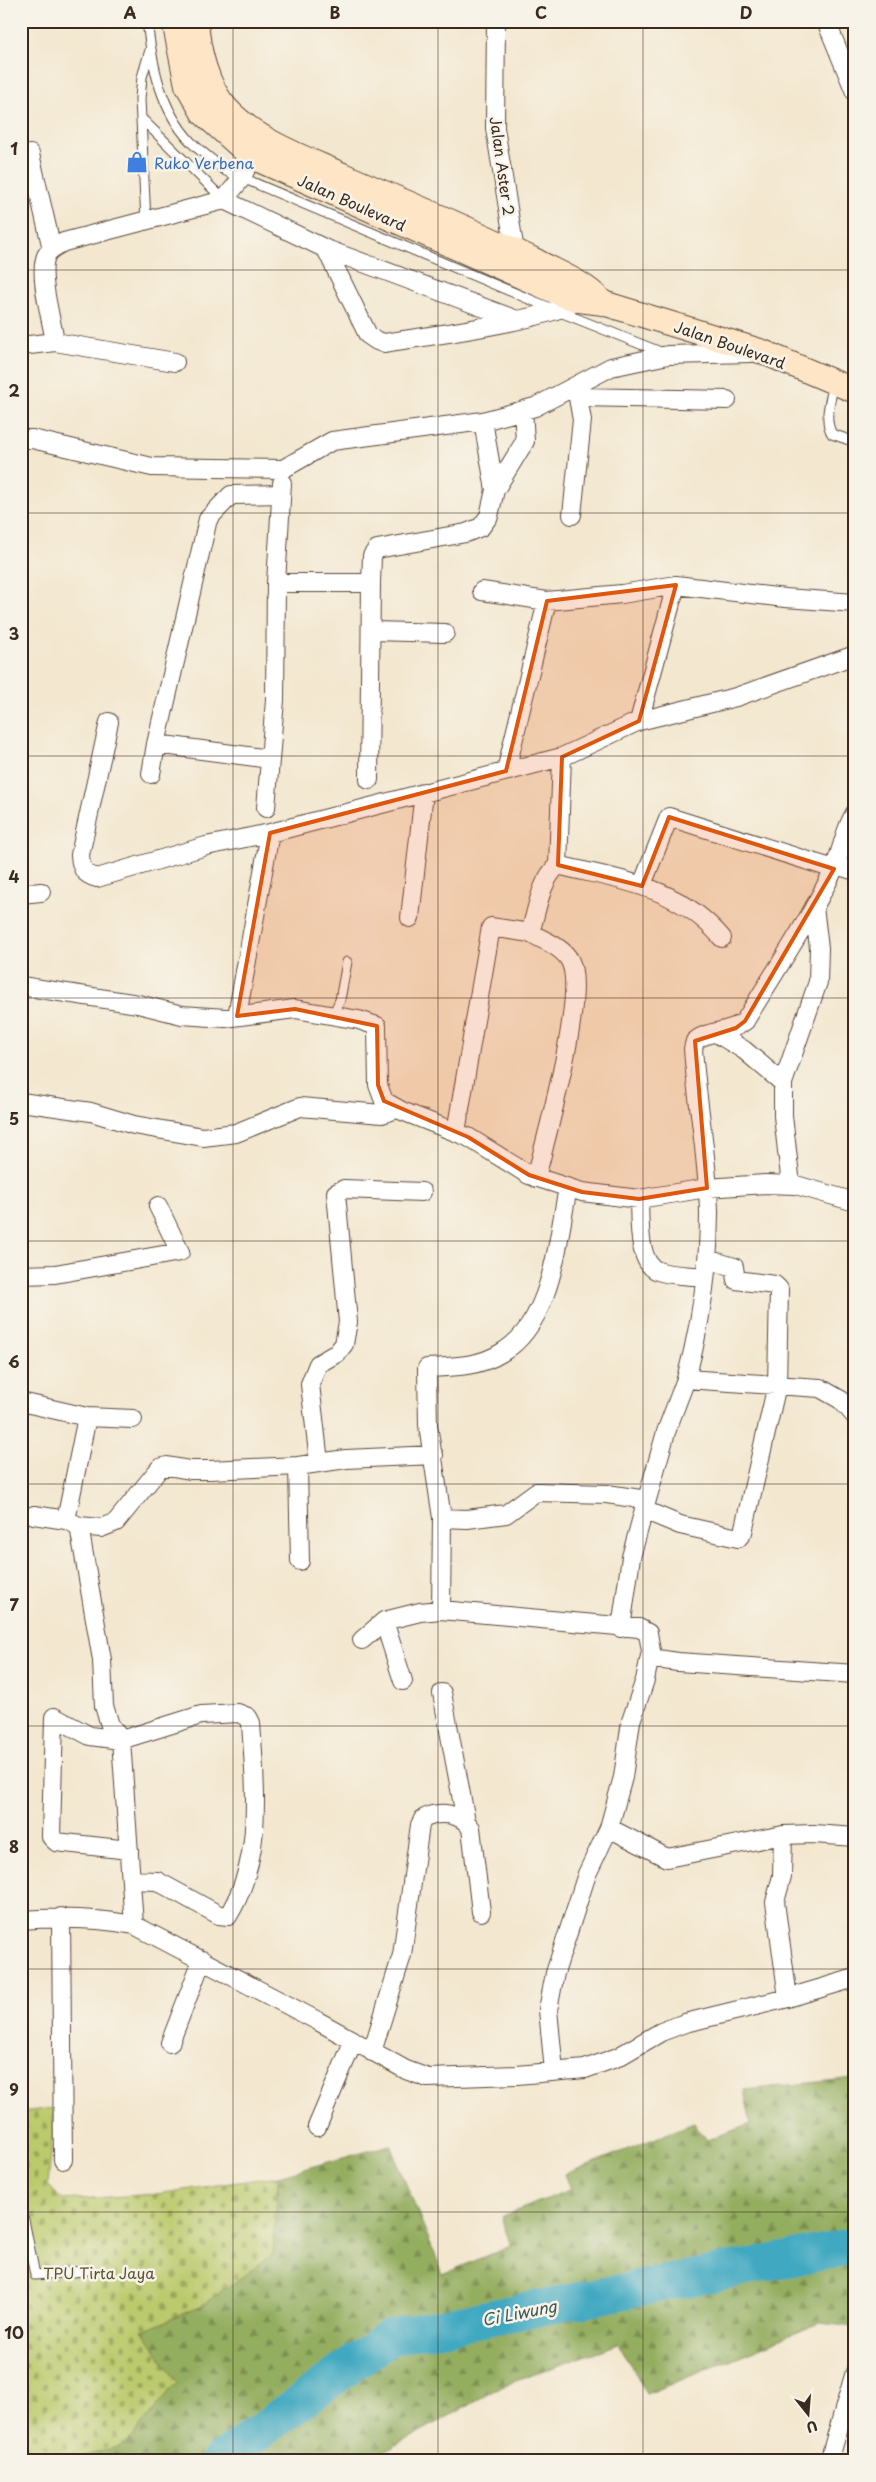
<svg xmlns="http://www.w3.org/2000/svg" width="876" height="2482" viewBox="0 0 876 2482" font-family="'Playpen Sans',sans-serif">
<style>
.forest{fill:url(#forest-firs);stroke:#686c3f}
.cemetery{fill:url(#cemetery-stones);stroke:#7b7a45}
.lines{fill:none;stroke-linecap:round;stroke-linejoin:round}
.river{stroke:#41a9c1;stroke-width:36}
.service-casing{stroke:#574639;stroke-width:11}
.minor-casing{stroke:#574639;stroke-width:20}
.secondary-casing{stroke:#574639;stroke-width:26}
.service{stroke:#fff;stroke-width:9}
.minor{stroke:#fff;stroke-width:18}
.secondary{stroke:#fde5c5;stroke-width:24}
.marked{fill:#df570d;fill-opacity:0.2;stroke:#df570d;stroke-width:4;stroke-linejoin:round}
.grid{fill:none;stroke:#3b2a1e;stroke-width:1;stroke-opacity:0.55}
.labels{text-anchor:middle;dominant-baseline:central;stroke-width:5;stroke-linejoin:round;paint-order:stroke}
.shop-label{font-size:15px;fill:#366cbe;stroke:#f7f3e8;text-anchor:start}
.street-label{font-size:15px;fill:#3b2a1e;stroke:#f7f3e8}
.park-label{font-size:15px;fill:#5b5232;stroke:#f7f3e8}
.water-label{font-size:16px;font-style:italic;fill:#3d5657;stroke:#f7f3e8}
.neatline{fill:none;stroke:#3b2a1e;stroke-width:2}
.grid-label{font-size:16px;text-anchor:middle;font-weight:bold;fill:#3b2a1e}
</style>
<defs>
<pattern id="forest-firs" width="22" height="20" patternUnits="userSpaceOnUse" patternTransform="scale(1.25)"><rect width="22" height="20" fill="#94ae60"/><path d="M5 1l3.5 6h-7zM16 11l3.5 6h-7z" fill="#7a8e4f"/></pattern>
<pattern id="cemetery-stones" width="16" height="16" patternUnits="userSpaceOnUse" patternTransform="scale(1.25)"><rect width="16" height="16" fill="#bbca6c"/><path d="M2 7V4a2 2 0 0 1 4 0v3zM10 15v-3a2 2 0 0 1 4 0v3z" fill="#99a458"/></pattern>
</defs>
<rect width="100%" height="100%" fill="#f7f3e8"/>
<filter id="ink" filterUnits="userSpaceOnUse"><feTurbulence type="fractalNoise" baseFrequency=".02" numOctaves="2"/><feDisplacementMap in="SourceGraphic" scale="10" xChannelSelector="R" yChannelSelector="G"/><feConvolveMatrix kernelMatrix="1 2 1 2 8 2 1 2 1" color-interpolation-filters="sRGB"/></filter>
<filter id="wash" filterUnits="userSpaceOnUse"><feTurbulence type="fractalNoise" baseFrequency=".0096" numOctaves="4" result="noise"/><feDisplacementMap in="SourceGraphic" scale="20" xChannelSelector="R" yChannelSelector="G"/><feGaussianBlur stdDeviation="1.12" result="paint"/><feColorMatrix in="noise" values="0 0 0 0 0 0 0 0 0 0 0 0 0 0 0 0 0 1.4 0 .05"/><feComposite in="paint" operator="in"/></filter>
<g filter="url(#wash)">
<rect width="100%" height="100%" fill="#f3e7cf"/>
<!-- forest -->
<path class="forest" d="M855,2078v249l-35,-4 -173,71 -29,-50 -116,42 -134,75h-300l57,-16 18,-114 59,-25 71,-52 5,-78 112,-31 53,129 68,-28 -10,-29 70,-28 -6,-15 129,-51 13,17 44,-16 -7,-34z"/>
<!-- cemetery -->
<path class="cemetery" d="M55,2108l-7,77 14,15 95,-6 121,-18 -5,78 -71,52 -59,25 34,51 -52,63 -57,16h-47v-349z"/>
<g class="lines">
<!-- river -->
<path class="river" d="M219,2461l171,-124 465,-91"/>
</g>
</g>
<g filter="url(#ink)">
<g class="lines">
<!-- service casing -->
<g class="service-casing">
<path id="service" d="M147,21c5,43 13,88 44,121 10,10 24,20 35,29l329,139 108,43
M142,119l82,81
M146,221l-6,-122 2,-22 8,-27
M834,383c-3,16 -11,36 -2,51l23,8
M333,1015l7,-15 7,-38
M21,2217l3,3 11,55 50,-4"/>
</g>
<!-- minor casing -->
<g class="minor-casing">
<path id="minor" d="M496,21l-1,107 20,123
M826,21l29,71
M30,154l22,95
M224,200l102,49 42,86 9,6 8,2c35,-6 178,-24 197,-46
M326,249l191,71
M55,342l120,20
M21,346l34,-4c-3,-21 -17,-67 -9,-86 3,-7 12,-11 18,-14l160,-42 17,-21 11,-22
M579,397l148,3
M21,439h11l120,28 131,2 49,-28 151,-20 52,-14 76,-40 57,-12 83,-2
M495,490l30,-49 -2,-31
M572,515l10,-95 -6,-33
M276,583l6,-100
M482,591l65,10 75,-7 54,-9 109,13 70,5
M372,631l73,2
M639,721l37,-136
M109,722l-29,133c1,13 4,20 17,23l109,-32 64,-13 292,-76 77,-36 97,-24 119,-42
M156,744l114,15
M506,771l41,-170
M151,774l5,-30 52,-225 23,-24 50,-1
M369,780l2,-197
M266,808l9,-108 1,-117h95l1,-27 5,-7 89,-16 15,-6 8,-11 6,-26 -12,-69
M855,813c-11,17 -13,39 -22,58 -25,52 -58,100 -88,150 -16,13 -36,8 -50,20l-2,8c4,54 15,109 16,164 0,57 -8,111 -23,166l134,9 21,12 14,16
M558,865l4,-108
M836,865l19,6
M642,885l27,-68 165,52
M21,894l20,-2
M410,918l14,-126
M21,986l117,18 44,11 43,3 70,-9 64,11 18,6 1,59 6,16 18,10 66,26 61,38 53,17 57,7 68,-11 58,-4 31,1 59,17
M237,1016l33,-183
M716,1033l28,17 39,33
M21,1102l70,10 43,13 69,12 33,-4 64,-26 82,7 15,-5
M456,1132l35,-205 39,6
M536,1178c10,-41 51,-184 34,-217 -7,-14 -27,-21 -40,-28 7,-22 10,-52 28,-68 63,16 119,20 164,73
M791,1185l-8,-69v-33l35,-101 1,-34 -5,-41
M639,1199c1,20 -2,64 19,72 14,5 32,4 47,6
M21,1275l34,-1 125,-22 -22,-46
M686,1379l-20,53 -22,78 36,15 58,13 5,-6 34,-147 2,-96 -4,-4 -39,-5 -2,-13 -27,-8
M21,1402l66,15 46,2
M319,1462l-9,-78 8,-20 19,-11 7,-9 4,-22 -12,-129 8,-4 78,3
M298,1466l2,95
M34,1515l32,5 13,6 23,134 2,46 6,19 11,15 13,185
M442,1518l25,1 39,-5 30,-22 71,2 40,6
M66,1520l21,-103
M79,1526l22,2 15,-6 39,-48 5,-6 7,-2 23,4h19l89,-4 48,-7 88,-4
M441,1610l1,-92 -14,-93 -1,-57c25,-1 52,-1 74,-15 52,-30 56,-112 67,-165
M384,1621l19,60
M621,1628l10,-71 13,-47
M362,1640l22,-19 36,-9 21,-2 198,18 9,5 3,18 -6,29 -14,41 -8,56 -14,51
M650,1658l28,4 177,12
M442,1693l24,128
M783,1835l-1,41 -7,26 13,96
M129,1850l-73,-8 -5,-5 3,-120 36,19 31,4 80,-25 37,-2 10,4 3,6c4,64 13,135 -23,193l-9,-1 -62,-34 -26,-1
M61,1917l2,243
M21,1920c39,-3 75,-2 113,5l182,95 90,50 22,8 89,-3 68,-6 33,-12 43,-25 24,-9 103,-25 67,-20
M170,2043l32,-83
M372,2052l30,-97 18,-130 3,-6c16,-9 38,-6 48,9l10,84
M554,2071l-6,-61 7,-37 32,-99 22,-46 58,30 116,-23 31,-1 41,3
M317,2127l36,-85
M829,2461l26,-89"/>
</g>
<!-- secondary casing -->
<g class="secondary-casing">
<path id="secondary" d="M174,21l13,64 16,28 49,44 309,137 18,6 24,3 160,49 92,39
M196,21c2,29 11,67 31,88 31,33 78,49 118,67 64,28 129,54 191,85 22,12 47,21 64,39"/>
</g>
<!-- service -->
<use href="#service" class="service"/>
<!-- minor -->
<use href="#minor" class="minor"/>
<!-- secondary -->
<use href="#secondary" class="secondary"/>
</g>
</g>
<!-- marked area -->
<path class="marked" d="M676,585l-37,136 -77,36 -4,108 84,21 27,-69 165,52 -89,152 -9,7 -41,13 12,147 -68,11 -57,-7 -53,-17 -61,-38 -84,-36 -6,-16 -1,-59 -82,-17 -58,7 33,-183 236,-62 41,-170z"/>
<!-- grid -->
<path class="grid" d="M233,21v2440M438,21v2440M643,21v2440M21,270h834M21,513h834M21,756h834M21,998h834M21,1241h834M21,1484h834M21,1726h834M21,1969h834M21,2212h834"/>
<!-- icons -->
<defs>
<g id="shop-bare" transform="scale(1.725)"><path d="M-5-2.5h2.3a2.7 3.5 0 0 1 5.4 0H5L5.5 6h-11ZM-1.5-2.5h3a1.5 2.3 0 0 0-3 0Z" fill="#3f7fe0" stroke="#f7f3e8" stroke-width="2.5" paint-order="stroke"/></g>
</defs>
<g fill-rule="evenodd">
<use href="#shop-bare" x="137" y="162"/>
</g>
<g class="labels">
<!-- shop labels -->
<g class="shop-label">
<text x="154" y="162">Ruko Verbena</text>
</g>
<!-- street labels -->
<g class="street-label">
<text transform="translate(503 166) rotate(82)">Jalan Aster 2</text>
<text transform="translate(352 202) rotate(24)">Jalan Boulevard</text>
<text transform="translate(730 344) rotate(19)">Jalan Boulevard</text>
</g>
<!-- park labels -->
<g class="park-label">
<text x="99" y="2272">TPU Tirta Jaya</text>
</g>
<!-- water labels -->
<g class="water-label">
<text transform="translate(519 2312) rotate(-11)">Ci Liwung</text>
</g>
</g>
<!-- margin -->
<rect width="876" height="2482" fill="none" stroke="#f7f3e8" stroke-width="55"/>
<!-- north arrow -->
<g transform="translate(808 2414) rotate(163)" stroke="#f7f3e8" stroke-width="4" paint-order="stroke">
<path d="M0-4L9 19L0 12L-9 19Z" fill="#3b2a1e"/>
<text y="-8" font-size="14" font-weight="bold" text-anchor="middle" fill="#3b2a1e">U</text>
</g>
<rect x="28" y="28" width="820" height="2426" class="neatline"/>
<g class="grid-label">
<text x="130" y="19">A</text>
<text x="335" y="19">B</text>
<text x="541" y="19">C</text>
<text x="746" y="19">D</text>
<text x="14" y="155">1</text>
<text x="14" y="397">2</text>
<text x="14" y="640">3</text>
<text x="14" y="883">4</text>
<text x="14" y="1125">5</text>
<text x="14" y="1368">6</text>
<text x="14" y="1611">7</text>
<text x="14" y="1853">8</text>
<text x="14" y="2096">9</text>
<text x="14" y="2339">10</text>
</g>
</svg>
